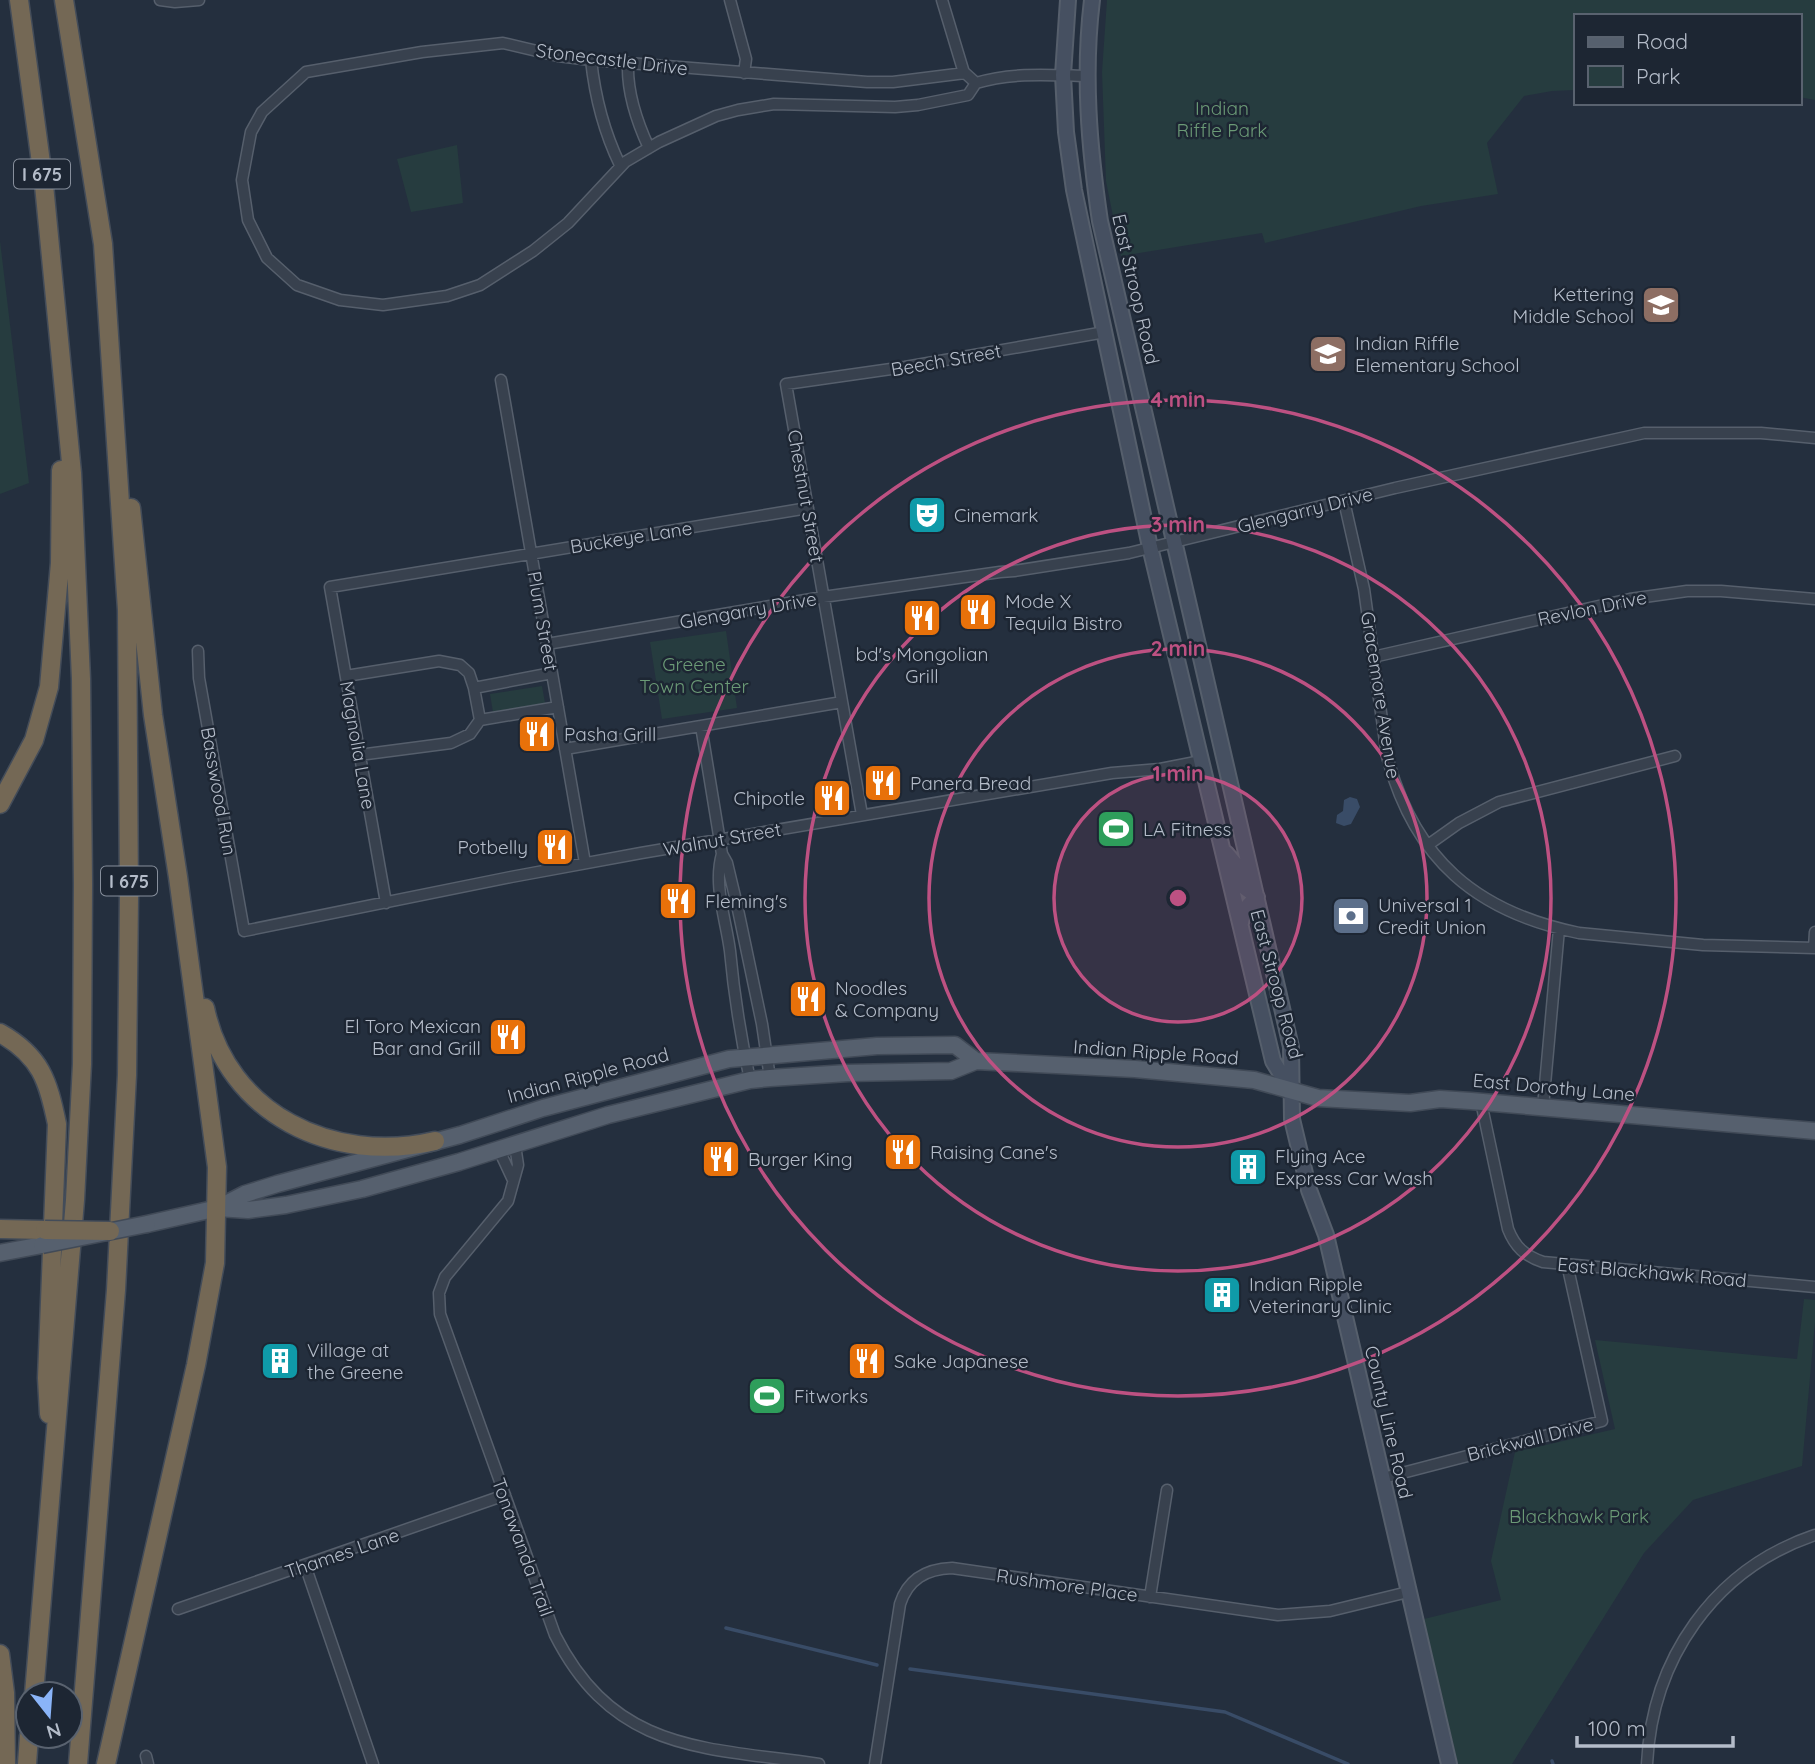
<svg xmlns="http://www.w3.org/2000/svg" width="1815" height="1764" viewBox="0 0 1815 1764" font-family="Quicksand,sans-serif">
<style>
.green{fill:#263c3f}
.water{fill:#394c67}
.lines{fill:none;stroke-linecap:round;stroke-linejoin:round}
.stream{stroke:#394c67;stroke-width:3.5}
.minor-casing{stroke:#565f6c;stroke-width:13}
.secondary-casing{stroke:#565f6c;stroke-width:18}
.primary-casing{stroke:#414a57;stroke-width:19}
.motorway-casing{stroke:#434c59;stroke-width:21}
.minor{stroke:#38414e;stroke-width:10}
.secondary{stroke:#465061;stroke-width:14}
.primary{stroke:#56606e;stroke-width:16}
.motorway{stroke:#746855;stroke-width:18}
.primary-bridge-casing{stroke:#414a57;stroke-width:19;stroke-linecap:butt}
.motorway-bridge-casing{stroke:#434c59;stroke-width:21;stroke-linecap:butt}
.primary-bridge{stroke:#56606e;stroke-width:16}
.motorway-bridge{stroke:#746855;stroke-width:18}
.ring{fill:none;stroke:#bd5182;stroke-width:3.5}
.labels{text-anchor:middle;dominant-baseline:central;stroke-width:5;stroke-linejoin:round;paint-order:stroke}
.shield{fill:#1d2633;stroke:#878f9c;stroke-width:2}
.shield-label{font-size:18px;font-weight:bold;fill:#b4bcc9}
.street-label{font-size:19px;fill:#b4bcc9;stroke:#1d2633}
.park-label{font-size:19px;fill:#6b9a76;stroke:#1d2633}
.poi-label{font-size:19px;fill:#b4bcc9;stroke:#1d2633;text-anchor:start}
.centre{fill:#bd5182;stroke:#1d2633;stroke-width:3.5}
.ring-label{font-size:21px;text-anchor:middle;font-weight:bold;fill:#bd5182;stroke:#1d2633;stroke-width:5;stroke-linejoin:round;paint-order:stroke}
</style>
<rect width="100%" height="100%" fill="#242f3e"/>
<!-- green -->
<path class="green" d="M1107,0h708v100l-16,-3v-81h-224v74l-23,1 -28,5 -37,47 11,51 -77,12 -156,37 -3,-10 -141,23 -15,-75 -4,-109z
M457,145l6,58 -52,9 -14,-53z
M0,241l29,242 -29,11z
M726,631l11,77 -75,11 -12,-77z
M542,686l3,17 -52,9 -3,-18z
M1804,1299l11,1v22l-13,144 -109,34 -49,53 -132,211h-54l-34,-145 77,-19 -10,-39 24,-109 100,-23 -20,-89 202,19z"/>
<!-- water -->
<path class="water" d="M1350,797l7,2 3,8 -9,17 -7,2 -8,-3 1,-8 6,-4 1,-11z"/>
<g class="lines">
<!-- stream -->
<path class="stream" d="M726,1628l151,37
M910,1669l315,43 123,52
M1552,1761l1,3"/>
<!-- minor casing -->
<g class="minor-casing">
<path id="minor" d="M160,0l15,2 24,-2
M730,0l16,59 -2,14
M942,0l22,73
M503,43l55,13 33,4 276,22h26l72,-9 11,10 -8,12 -50,10 -23,2 -121,-3 -36,6 -22,6 -57,26 -34,20 -57,61 -35,28 -53,34 -33,11 -64,9 -43,-5 -43,-15 -30,-27 -19,-38 -6,-40 9,-48 11,-20 44,-40 116,-20z
M591,60c4,37 13,72 29,105
M628,64c-1,28 9,58 21,84
M976,83c37,-11 73,-8 111,-7
M501,380l84,483
M1344,501l20,88 23,167c27,103 89,156 192,177l124,12 112,3
M547,644l276,-47 177,-25 14,-1 115,-18 266,-65 249,-55h117l54,5
M198,651l1,27 45,253 267,-54 130,-24 471,-80 48,-4 41,-8
M1373,657l257,-58 57,-8h34l94,8
M346,676l93,-15 21,4 9,8 5,15 6,32 -10,14 -19,9 -92,12
M474,688l78,-15
M480,720l78,-13
M701,726l21,128 5,9 10,42 25,119 8,54
M565,749l277,-47
M862,815l-76,-431 119,-17 200,-35
M1428,845l31,-22 40,-21 176,-46
M722,854c-9,31 4,66 8,97 4,44 11,87 20,129
M386,903l-56,-316 478,-79
M1814,948l1,-16
M1481,1102l27,127c7,18 17,27 35,33l272,25
M1543,1107l16,-178
M515,1145l3,20 -10,36 -63,76 -6,16 1,21 115,321c60,118 149,112 264,129
M499,1150l14,30
M1383,1478l219,-57 -35,-157
M305,1565l68,199
M1150,1597l17,-107
M178,1609l327,-114
M146,1756l2,8
M875,1764l25,-160c8,-25 26,-35 52,-36l326,47 52,-4 78,-19
M1647,1764c5,-105 67,-195 168,-229"/>
</g>
<!-- secondary casing -->
<g class="secondary-casing">
<path id="secondary" d="M1068,0l-5,75 3,57 8,58 76,357 123,514 17,28
M1092,0c-9,74 -3,147 8,221l191,826 1,72 17,71 17,45 123,529
M1226,853l15,18 4,17 12,9c-9,8 -15,14 -16,26"/>
</g>
<!-- primary casing -->
<g class="primary-casing">
<path id="primary" d="M218,1208l30,2 38,-5 76,-16 97,-27 149,-47 142,-35 20,-2 78,-5 103,-2 25,-10 159,8 119,11 64,18 92,5 30,-4 31,2 344,30
M147,1224l71,-16 27,-14 32,-10 183,-49 83,-27 186,-49 148,-13 78,-1 21,16
M0,1253l42,-8"/>
</g>
<!-- motorway casing -->
<g class="motorway-casing">
<path id="motorway" d="M19,0l25,185 28,288 9,206 2,205 -1,180 -7,136 -41,494
M64,0l39,244 24,366 2,286 -2,179 -11,215 -38,474
M0,804l34,-64 15,-53 11,-124 1,-93
M205,1008c22,106 128,157 230,133
M0,1033c41,23 48,48 57,91l-10,254 2,36
M0,1229l45,1
M0,1654l5,39 1,71
M27,1764l2,-28
M106,1764l90,-399 19,-102 2,-96 -39,-290 -25,-162 -22,-207"/>
</g>
<!-- minor -->
<use href="#minor" class="minor"/>
<!-- secondary -->
<use href="#secondary" class="secondary"/>
<!-- primary -->
<use href="#primary" class="primary"/>
<!-- motorway -->
<use href="#motorway" class="motorway"/>
<!-- primary-bridge casing -->
<g class="primary-bridge-casing">
<path id="primary-bridge" d="M42,1245l105,-21"/>
</g>
<!-- motorway-bridge casing -->
<g class="motorway-bridge-casing">
<path id="motorway-bridge" d="M45,1230l65,1"/>
</g>
<!-- primary-bridge -->
<use href="#primary-bridge" class="primary-bridge"/>
<!-- motorway-bridge -->
<use href="#motorway-bridge" class="motorway-bridge"/>
</g>
<!-- distance rings -->
<circle cx="1178" cy="898" r="124" fill="#bd5182" fill-opacity=".12"/>
<g class="ring">
<circle cx="1178" cy="898" r="124"/>
<circle cx="1178" cy="898" r="249"/>
<circle cx="1178" cy="898" r="373"/>
<circle cx="1178" cy="898" r="498"/>
</g>
<!-- icons -->
<defs>
<g id="school-square" transform="scale(2.0125)"><rect x="-9" y="-9" width="18" height="18" rx="4" fill="#8d6e63" stroke="#1d2633"/><path d="M0-5L7-2L0 1L-7-2ZM-4 1L0 2.5L4 1V4Q0 6-4 4Z" fill="#fff"/></g>
<g id="theatre-square" transform="scale(2.0125)"><rect x="-9" y="-9" width="18" height="18" rx="4" fill="#0f9aa8" stroke="#1d2633"/><path d="M-5-5.5Q0-4 5-5.5V0Q5 5 0 6Q-5 5-5 0ZM-3.3-2.5H-1v1.5H-3.3ZM1-2.5H3.3v1.5H1ZM-2.8 1Q0 5.5 2.8 1Z" fill="#fff"/></g>
<g id="restaurant-square" transform="scale(2.0125)"><rect x="-9" y="-9" width="18" height="18" rx="4" fill="#e8710a" stroke="#1d2633"/><path d="M-5-6h1v4h1v-4h1v4h1v-4h1v5L-1.5 .5V6h-2V.5L-5-1ZM5-6V6H3V1.5H1.5Q1.5-4 5-6Z" fill="#fff"/></g>
<g id="stadium-square" transform="scale(2.0125)"><rect x="-9" y="-9" width="18" height="18" rx="4" fill="#2e9e5b" stroke="#1d2633"/><path d="M0-5a6.5 5 0 1 0 0 10a6.5 5 0 1 0 0-10ZM-3.5-1.8h7v3.6h-7Z" fill="#fff"/></g>
<g id="bank-square" transform="scale(2.0125)"><rect x="-9" y="-9" width="18" height="18" rx="4" fill="#5c6f8a" stroke="#1d2633"/><path d="M-6-4H6V4H-6ZM0-2.3a2.3 2.3 0 1 0 0 4.6a2.3 2.3 0 1 0 0-4.6Z" fill="#fff"/></g>
<g id="building-square" transform="scale(2.0125)"><rect x="-9" y="-9" width="18" height="18" rx="4" fill="#0f9aa8" stroke="#1d2633"/><path d="M-4-6H4V6H1V3H-1V6H-4ZM-2.5-4.3h1.7v1.8h-1.7ZM.8-4.3h1.7v1.8H.8ZM-2.5-1h1.7V.8h-1.7ZM.8-1h1.7V.8H.8Z" fill="#fff"/></g>
</defs>
<g fill-rule="evenodd">
<use href="#school-square" x="1661" y="305"/>
<use href="#school-square" x="1328" y="354"/>
<use href="#theatre-square" x="927" y="515"/>
<use href="#restaurant-square" x="978" y="612"/>
<use href="#restaurant-square" x="922" y="618"/>
<use href="#restaurant-square" x="537" y="734"/>
<use href="#restaurant-square" x="883" y="783"/>
<use href="#restaurant-square" x="832" y="798"/>
<use href="#stadium-square" x="1116" y="829"/>
<use href="#restaurant-square" x="555" y="847"/>
<use href="#restaurant-square" x="678" y="901"/>
<use href="#bank-square" x="1351" y="916"/>
<use href="#restaurant-square" x="808" y="999"/>
<use href="#restaurant-square" x="508" y="1037"/>
<use href="#restaurant-square" x="903" y="1152"/>
<use href="#restaurant-square" x="721" y="1159"/>
<use href="#building-square" x="1248" y="1167"/>
<use href="#building-square" x="1222" y="1295"/>
<use href="#building-square" x="280" y="1361"/>
<use href="#restaurant-square" x="867" y="1361"/>
<use href="#stadium-square" x="767" y="1396"/>
</g>
<g class="labels">
<!-- shield labels -->
<g class="shield">
<rect x="14" y="159.5" width="56" height="29" rx="5"/>
<rect x="101" y="866.5" width="56" height="29" rx="5"/>
</g>
<g class="shield-label">
<text x="42" y="174">I 675</text>
<text x="129" y="881">I 675</text>
</g>
<!-- street labels -->
<g class="street-label">
<text transform="translate(612 59) rotate(7)">Stonecastle Drive</text>
<text transform="translate(1136 289) rotate(77)">East Stroop Road</text>
<text transform="translate(946 360) rotate(-10)">Beech Street</text>
<text transform="translate(806 496) rotate(80)">Chestnut Street</text>
<text transform="translate(1305 510) rotate(-14)">Glengarry Drive</text>
<text transform="translate(631 537) rotate(-9)">Buckeye Lane</text>
<text transform="translate(1592 608) rotate(-12)">Revlon Drive</text>
<text transform="translate(748 610) rotate(-10)">Glengarry Drive</text>
<text transform="translate(543 621) rotate(80)">Plum Street</text>
<text transform="translate(1381 695) rotate(81)">Gracemore Avenue</text>
<text transform="translate(358 745) rotate(80)">Magnolia Lane</text>
<text transform="translate(219 791) rotate(80)">Basswood Run</text>
<text transform="translate(722 839) rotate(-10)">Walnut Street</text>
<text transform="translate(1277 984) rotate(75)">East Stroop Road</text>
<text transform="translate(1156 1052) rotate(4)">Indian Ripple Road</text>
<text transform="translate(588 1075) rotate(-15)">Indian Ripple Road</text>
<text transform="translate(1554 1087) rotate(5)">East Dorothy Lane</text>
<text transform="translate(1652 1272) rotate(5)">East Blackhawk Road</text>
<text transform="translate(1389 1422) rotate(77)">County Line Road</text>
<text transform="translate(1530 1439) rotate(-14)">Brickwall Drive</text>
<text transform="translate(523 1547) rotate(70)">Tonawanda Trail</text>
<text transform="translate(342 1553) rotate(-19)">Thames Lane</text>
<text transform="translate(1067 1585) rotate(8)">Rushmore Place</text>
</g>
<!-- park labels -->
<g class="park-label">
<text x="1222" y="108">Indian<tspan x="1222" dy="22">Riffle Park</tspan></text>
<text x="694" y="664">Greene<tspan x="694" dy="22">Town Center</tspan></text>
<text x="1579" y="1516">Blackhawk Park</text>
</g>
<!-- poi labels -->
<g class="poi-label">
<text x="1634" y="294" text-anchor="end">Kettering<tspan x="1634" dy="22">Middle School</tspan></text>
<text x="1355" y="343">Indian Riffle<tspan x="1355" dy="22">Elementary School</tspan></text>
<text x="954" y="515">Cinemark</text>
<text x="1005" y="601">Mode X<tspan x="1005" dy="22">Tequila Bistro</tspan></text>
<text x="922" y="654" text-anchor="middle">bd's Mongolian<tspan x="922" dy="22">Grill</tspan></text>
<text x="564" y="734">Pasha Grill</text>
<text x="910" y="783">Panera Bread</text>
<text x="805" y="798" text-anchor="end">Chipotle</text>
<text x="1143" y="829">LA Fitness</text>
<text x="528" y="847" text-anchor="end">Potbelly</text>
<text x="705" y="901">Fleming's</text>
<text x="1378" y="905">Universal 1<tspan x="1378" dy="22">Credit Union</tspan></text>
<text x="835" y="988">Noodles<tspan x="835" dy="22">&amp; Company</tspan></text>
<text x="481" y="1026" text-anchor="end">El Toro Mexican<tspan x="481" dy="22">Bar and Grill</tspan></text>
<text x="930" y="1152">Raising Cane's</text>
<text x="1275" y="1156">Flying Ace<tspan x="1275" dy="22">Express Car Wash</tspan></text>
<text x="748" y="1159">Burger King</text>
<text x="1249" y="1284">Indian Ripple<tspan x="1249" dy="22">Veterinary Clinic</tspan></text>
<text x="307" y="1350">Village at<tspan x="307" dy="22">the Greene</tspan></text>
<text x="894" y="1361">Sake Japanese</text>
<text x="794" y="1396">Fitworks</text>
</g>
</g>
<circle cx="1178" cy="898" r="10" class="centre"/>
<g class="ring-label">
<text x="1178" y="407">4 min</text>
<text x="1178" y="532">3 min</text>
<text x="1178" y="656">2 min</text>
<text x="1178" y="781">1 min</text>
</g>
<!-- legend -->
<rect x="1574" y="14" width="228" height="91" fill="#1d2633" stroke="#59626f" stroke-width="2"/>
<rect x="1588" y="37" width="35" height="10" fill="#56606e" stroke="#59626f" stroke-width="2"/>
<text x="1636" y="49" font-size="21" fill="#b4bcc9">Road</text>
<rect x="1588" y="66" width="35" height="21" fill="#263c3f" stroke="#59626f" stroke-width="2"/>
<text x="1636" y="84" font-size="21" fill="#b4bcc9">Park</text>
<!-- north arrow -->
<g transform="translate(49 1715) rotate(163)"><circle r="33" fill="#1d2633" stroke="#59626f" stroke-width="2"/>
<path d="M0-5L12 26L0 18L-12 26Z" fill="#8ab4f8"/>
<text y="-10" font-size="19" font-weight="bold" text-anchor="middle" fill="#b4bcc9">N</text>
</g>
<!-- scale -->
<path d="M1577 1736v10h156v-10" fill="none" stroke="#b4bcc9" stroke-width="3.5"/>
<text x="1588" y="1736" font-size="21" fill="#b4bcc9" stroke="#1d2633" stroke-width="5" paint-order="stroke">100 m</text>
</svg>
